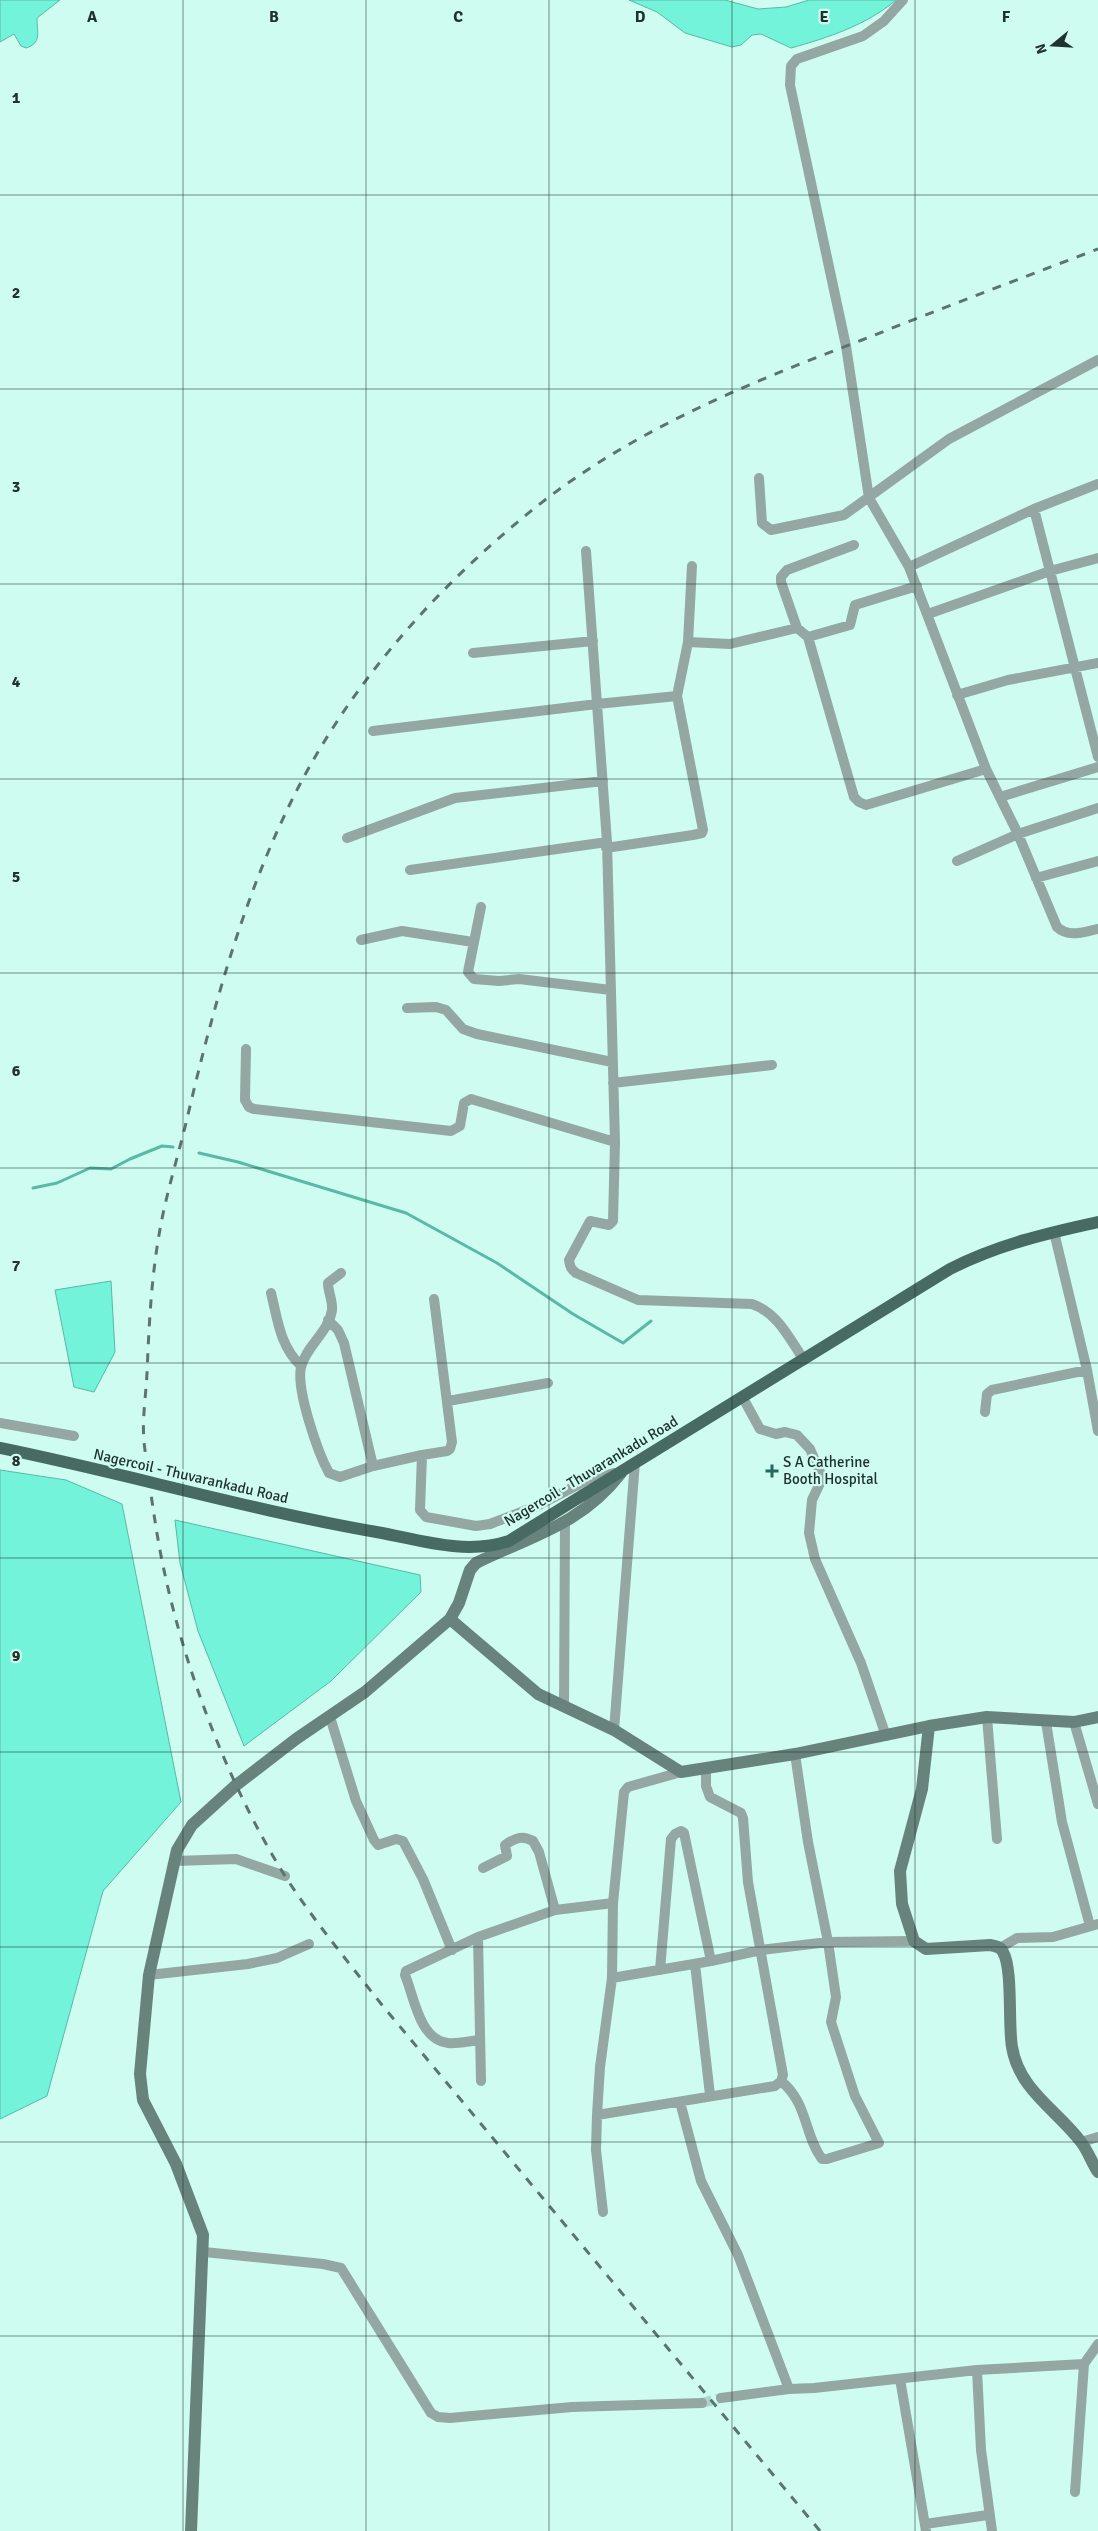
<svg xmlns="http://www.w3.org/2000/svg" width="1098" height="2531" viewBox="0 0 1098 2531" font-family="Signika,sans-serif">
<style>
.water{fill:#72f3da;stroke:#59b9a6}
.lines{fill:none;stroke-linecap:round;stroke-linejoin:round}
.stream{stroke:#59b9a6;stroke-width:3}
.street-tunnel{stroke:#abd4ca;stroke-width:10;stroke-dasharray:10 5;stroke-linecap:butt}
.street{stroke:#94a7a2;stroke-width:10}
.secondary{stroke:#67837c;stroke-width:12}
.primary{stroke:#476a62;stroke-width:12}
.rail{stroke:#5a756f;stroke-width:3;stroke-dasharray:9 9;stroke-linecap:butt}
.primary-bridge{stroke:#476a62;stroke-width:12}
.grid{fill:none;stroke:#20322e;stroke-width:1;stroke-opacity:0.55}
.poi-dot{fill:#23695d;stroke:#cefcf1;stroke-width:2}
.labels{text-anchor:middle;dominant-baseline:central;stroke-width:4.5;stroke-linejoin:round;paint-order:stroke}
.poi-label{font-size:15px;fill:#20322e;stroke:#cefcf1;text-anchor:start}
.street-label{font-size:15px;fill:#20322e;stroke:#cefcf1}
.grid-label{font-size:16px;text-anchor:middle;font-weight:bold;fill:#20322e;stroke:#cefcf1;stroke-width:4.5;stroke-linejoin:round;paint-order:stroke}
</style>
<rect width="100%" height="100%" fill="#cefcf1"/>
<!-- water -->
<path class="water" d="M0,0h60l-23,18c0,15 5,25 -11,30l-5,-2 -7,-12 -14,8z
M629,0h96l33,9 28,-2 23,-7h87c-29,25 -69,38 -105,48l-30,-14 -9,1 -11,10 -9,2 -47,-14 -28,-21z
M111,1281l4,71 -21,40 -20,-5 -19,-97z
M0,1470l66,10 56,24 59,298 -78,89 -56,205 -47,23z
M175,1520l245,55 1,17 -90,89 -87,65 -46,-115 -18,-68z"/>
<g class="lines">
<!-- stream -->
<path class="stream" d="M199,1153l39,9 168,51 91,50 76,51 50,29 28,-22
M33,1188l24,-5 33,-15 21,1 19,-10 32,-13 11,1"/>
<!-- street-tunnel -->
<path class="street-tunnel" d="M702,2403l19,-5"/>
<!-- street -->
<path class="street" d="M903,0l-19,21 -21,15 -66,23 -6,7 -1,19 56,261 23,152 40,69
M759,478l3,45 9,7 73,-15 105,-76 149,-79
M1098,484l-64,25 -125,58 77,202 32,65 39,93c12,11 26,5 41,2
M1034,509l64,248
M928,614l122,-43 48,-13
M797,628l-16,-46v-5l6,-7 67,-25
M808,637l46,160 5,5 7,3 120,-36
M688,642l4,-76
M473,653l120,-12
M957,695l51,-15 90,-17
M677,696l-80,8 10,138 8,300 -2,79 -4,4 -19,-4 -21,39c1,7 2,9 7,13l62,27 114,4c26,9 37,34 52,56
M373,731l224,-27 -11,-153
M1000,797l98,-30
M347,838l108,-40 148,-17
M606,848l87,-13 9,-2 1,-3 -26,-134 11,-54 42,2 67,-16 11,9 42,-12 5,-20 62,-19
M957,861l61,-27 80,-26
M410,870l197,-28
M1036,878l62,-17
M481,907l-13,65 6,7 25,2 20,-2 92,11
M361,940l41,-9 71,11
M407,1008l29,-1 10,3 17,19 14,5 135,28
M246,1049l-1,51 4,7 5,2 197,22 9,-5 4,-23 7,-4 144,43
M613,1083l159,-18
M341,1273l-13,10c0,9 5,18 4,27 -3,22 -26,36 -31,57 -5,23 17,86 28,106l11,4 33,-11
M271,1293c7,28 9,53 30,73
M328,1320l10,10 6,13 29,123 49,-11 -2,55 6,7 50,9 14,-2 47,-18 50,-26 27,-7
M1087,1370l11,61
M743,1398l17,31 16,5 9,-2 12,3 13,14 10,23 1,9 -9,19 -3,33 6,26 46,104 25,73
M448,1401l100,-18
M985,1412l2,-18 5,-4 95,-20 -33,-138
M0,1423l74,13
M422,1455l25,-4 3,-2 2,-7 -18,-143
M564,1706l1,-185
M330,1717l26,84 18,39 4,5 18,-6 7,2 20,38 29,71
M987,1717l10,122
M1046,1722l16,100 28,104
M1074,1722l24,82
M614,1730l21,-268
M175,1861l61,-2 49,17
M483,1868l24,-12 -2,-11c10,-7 17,-10 28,-4l6,11 16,58
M478,1937l3,144
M1000,1948l17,-10 36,-1 45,-13
M695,1964l15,131
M660,1970l11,-131 4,-5 6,-3 3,2 27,128
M149,1975l99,-11 29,-6 32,-14
M612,1978l99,-17 50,-11 67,-8 86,-1
M480,2040c-11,1 -22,4 -32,3 -29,-3 -34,-47 -43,-68l1,-4 72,-34 77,-27 58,-7
M781,2081c27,22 23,54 41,78h5l52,-16 -24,-47 -24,-74 5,-25 -8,-55 -20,-100 -13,-88
M680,2102l21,79 37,74 51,134
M597,2115l178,-29 6,-5 2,-6 -35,-193 -5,-64 -2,-5 -31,-16 -4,-11v-17
M1081,2142l17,-5
M603,2212l-7,-62 1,-35 3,-48 12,-89 1,-75 11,-111 4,-5 53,-15
M204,2252l119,12 18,4 90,145 7,4 12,1 122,-11 130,-4
M977,2370l4,80 11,81
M900,2379l26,152
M721,2398l68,-9 25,-1 163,-18 107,-6 14,-20
M1075,2492l9,-128
M925,2524l63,-9"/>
<!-- secondary -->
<path class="secondary" d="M450,1619l88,75 76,36 67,42 114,-18 134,-28 58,-9 87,5 24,-5
M929,1726l-7,63 -22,82 2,33 12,37 12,8 64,-4c6,1 11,2 13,7 10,17 5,72 9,95 7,43 45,63 69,95 7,9 11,21 17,30
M191,2531l12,-296 -27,-71 -33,-64 -3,-26 9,-99 28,-125 15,-25 43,-39 61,-47 69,-47 85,-73 9,-16 11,-33 6,-7c55,-27 105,-38 145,-90"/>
<!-- primary -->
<path class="primary" d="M583,1495l367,-226c47,-24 97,-36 148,-47"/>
<!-- rail -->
<path class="rail" d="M820,2531l-438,-526c-33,-42 -68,-84 -97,-129 -63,-101 -112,-236 -130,-355 -4,-26 -8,-53 -11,-79 -2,-23 2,-47 3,-69 2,-46 4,-92 12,-138 6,-37 18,-75 27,-112 27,-115 58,-231 113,-337 57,-109 141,-202 237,-279 97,-77 210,-123 326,-167 78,-31 157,-61 236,-91"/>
<!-- primary-bridge -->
<path class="primary-bridge" d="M0,1448c128,26 253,63 382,85 41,8 85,22 127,8l74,-46"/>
</g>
<!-- grid -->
<path class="grid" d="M183,0v2531M366,0v2531M549,0v2531M732,0v2531M915,0v2531M0,195h1098M0,389h1098M0,584h1098M0,779h1098M0,973h1098M0,1168h1098M0,1363h1098M0,1558h1098M0,1752h1098M0,1947h1098M0,2142h1098M0,2336h1098"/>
<!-- markers -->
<path class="poi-dot" d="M769.5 1463.5h5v5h5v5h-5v5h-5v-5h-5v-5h5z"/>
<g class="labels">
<!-- poi labels -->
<g class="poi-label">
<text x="783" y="1462">S A Catherine<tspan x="783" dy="17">Booth Hospital</tspan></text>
</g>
<!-- street labels -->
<g class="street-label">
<text transform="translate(591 1471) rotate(-31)">Nagercoil - Thuvarankadu Road</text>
<text transform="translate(191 1476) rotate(13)">Nagercoil - Thuvarankadu Road</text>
</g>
</g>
<g class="grid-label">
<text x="92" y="22">A</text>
<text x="274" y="22">B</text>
<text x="458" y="22">C</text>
<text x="640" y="22">D</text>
<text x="824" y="22">E</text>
<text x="1006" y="22">F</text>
<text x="16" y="103">1</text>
<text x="16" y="298">2</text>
<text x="16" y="492">3</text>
<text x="16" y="687">4</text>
<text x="16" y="882">5</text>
<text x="16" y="1076">6</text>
<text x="16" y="1271">7</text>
<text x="16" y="1466">8</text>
<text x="16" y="1661">9</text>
</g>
<!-- north arrow -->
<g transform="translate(1053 45) rotate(252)" stroke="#cefcf1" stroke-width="4" paint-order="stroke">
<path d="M0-4L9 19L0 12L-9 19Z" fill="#20322e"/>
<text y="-8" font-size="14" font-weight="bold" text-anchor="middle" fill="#20322e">N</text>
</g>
</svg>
